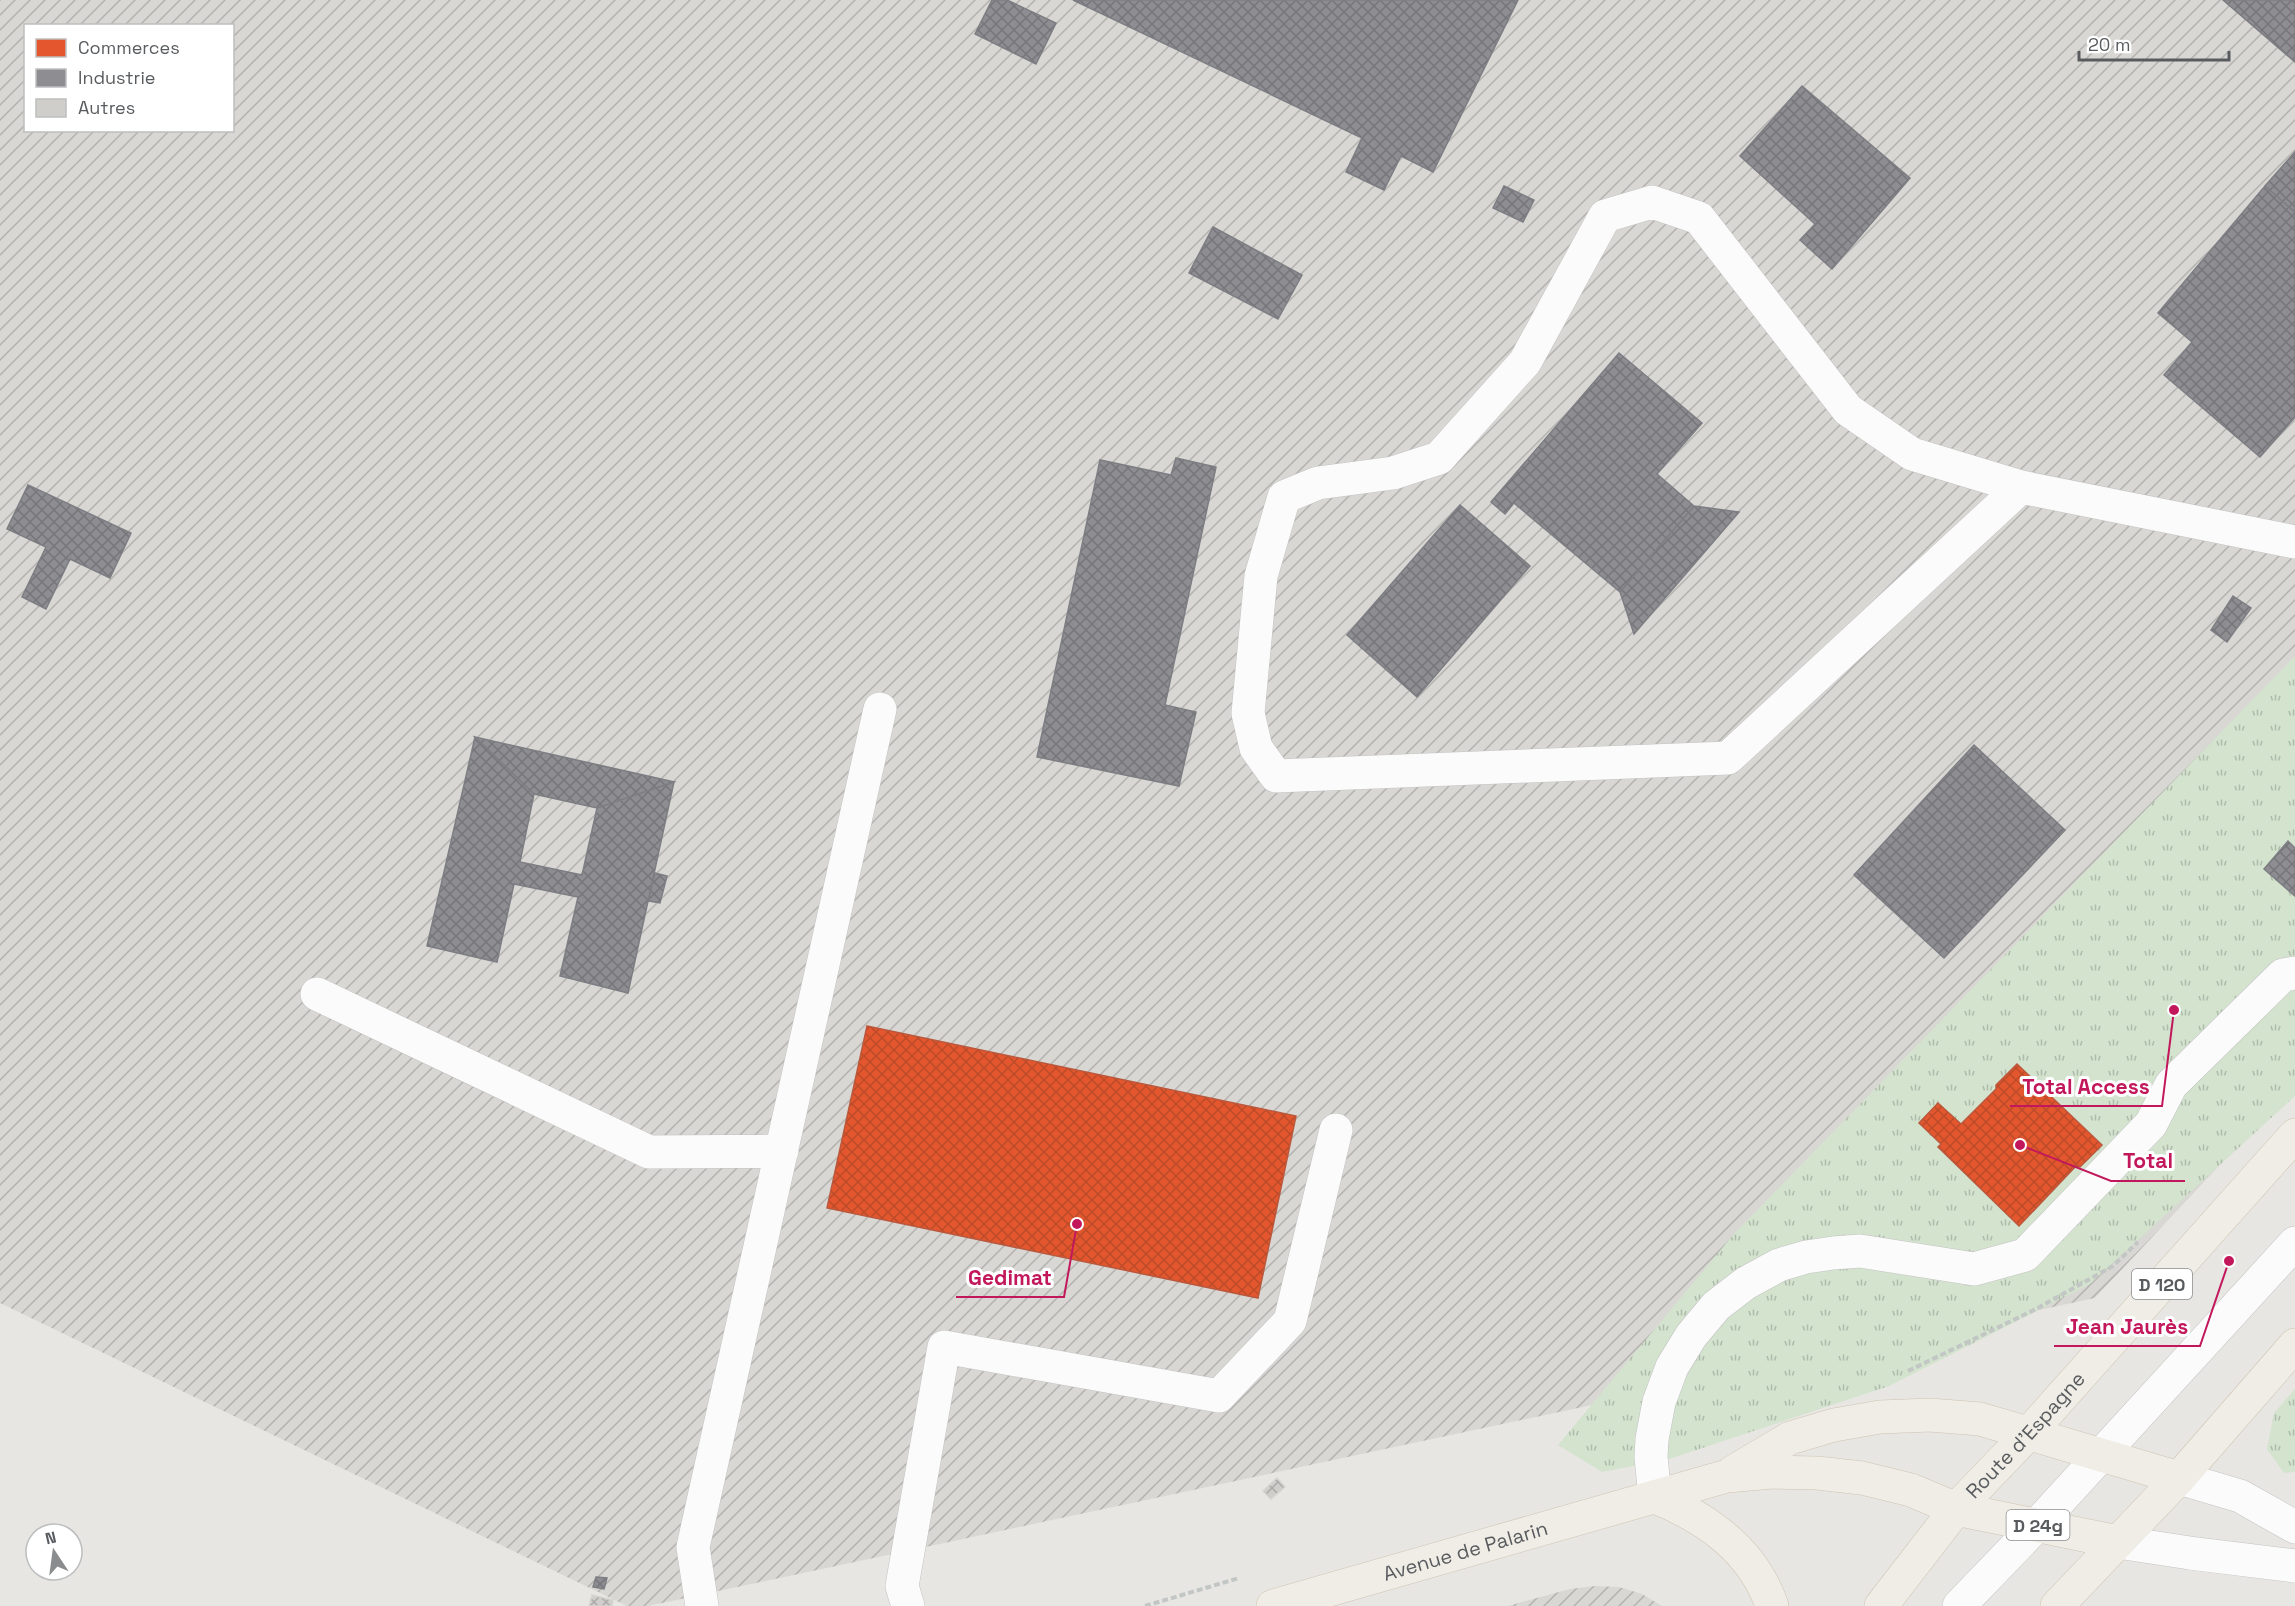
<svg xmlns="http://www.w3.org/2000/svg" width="2295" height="1606" viewBox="0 0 2295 1606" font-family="'Space Grotesk',sans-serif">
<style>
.industrial{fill:url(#industrial-furrows);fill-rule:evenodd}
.grass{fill:url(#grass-tufts)}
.shops{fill:url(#shops-cross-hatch);stroke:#ba583d;stroke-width:1.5}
.industry{fill:url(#industry-cross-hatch);stroke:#7d7e83;stroke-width:1.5}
.building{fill:url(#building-cross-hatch);stroke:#d7d5d2;stroke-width:1.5}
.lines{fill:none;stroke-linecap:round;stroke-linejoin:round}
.minor-casing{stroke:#c3c3c3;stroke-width:34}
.major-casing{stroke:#cec3b2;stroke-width:34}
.path{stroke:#c2c6c4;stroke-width:4;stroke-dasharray:6 3;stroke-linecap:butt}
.minor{stroke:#fcfbfb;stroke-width:33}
.major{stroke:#f0ede6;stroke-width:33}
.labels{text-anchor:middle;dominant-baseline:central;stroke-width:6;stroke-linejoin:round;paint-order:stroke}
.shield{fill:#fff;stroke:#8b8d8f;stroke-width:1.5}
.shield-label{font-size:18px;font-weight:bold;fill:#595c5f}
.street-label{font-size:20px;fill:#595c5f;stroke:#fff}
.leader{fill:none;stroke:#c2185b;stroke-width:2}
.callout-dot{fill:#c2185b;stroke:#fff;stroke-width:2}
.callout-label{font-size:21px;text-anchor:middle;font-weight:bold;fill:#c2185b;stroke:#fff;stroke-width:6;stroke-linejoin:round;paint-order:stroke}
</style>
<defs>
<pattern id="industrial-furrows" width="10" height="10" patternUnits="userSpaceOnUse" patternTransform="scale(1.5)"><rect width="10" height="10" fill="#d9d7d3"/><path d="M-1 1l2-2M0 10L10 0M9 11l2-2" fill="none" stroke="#b3b2ae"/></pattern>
<pattern id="grass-tufts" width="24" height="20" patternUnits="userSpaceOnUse" patternTransform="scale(1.5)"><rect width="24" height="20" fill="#d3e3ce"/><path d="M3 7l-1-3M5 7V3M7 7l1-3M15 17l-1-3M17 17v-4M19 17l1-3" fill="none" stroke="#aebbaa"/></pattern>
<pattern id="shops-cross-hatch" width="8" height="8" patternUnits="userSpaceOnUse" patternTransform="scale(1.5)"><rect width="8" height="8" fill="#e4572e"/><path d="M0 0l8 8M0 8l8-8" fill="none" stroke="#bc4b2a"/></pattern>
<pattern id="industry-cross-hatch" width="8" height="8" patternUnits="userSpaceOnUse" patternTransform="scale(1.5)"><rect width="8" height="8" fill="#8d8d92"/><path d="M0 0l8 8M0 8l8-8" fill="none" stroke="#76767a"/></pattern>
<pattern id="building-cross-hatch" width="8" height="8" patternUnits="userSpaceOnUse" patternTransform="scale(1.5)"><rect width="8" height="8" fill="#d0cecb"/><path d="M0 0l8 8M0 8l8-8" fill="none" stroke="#acaaa8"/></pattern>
</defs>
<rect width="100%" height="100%" fill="#e8e6e2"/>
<!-- industrial -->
<path class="industrial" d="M0,0h2295v1085l-200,213 -1447,308h-21l-627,-303zM26,26h206v104h-206z
M1595,1586l24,1 23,7 20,12h-154l62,-17z"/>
<!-- grass -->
<path class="grass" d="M2295,656v440l-205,188 -201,102 -220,73 -67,13 -44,-27 176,-211z
M2295,1389v83l-11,1 -17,-24 7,-36z"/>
<!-- shops -->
<path class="shops" d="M867,1026l429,90 -38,182 -431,-90z
M2017,1064l85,81 -22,22 -4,-1 -57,60 -81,-79 3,-3 -22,-21 19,-20 23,21 35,-35v-4z"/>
<!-- industry -->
<path class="industry" d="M992,0h15l49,23 -20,41 -61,-30z
M1073,0h445l-85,172 -32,-16 -17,34 -38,-18 16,-34z
M2223,0h72v62z
M1802,86l108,92 -78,91 -32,-29 15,-16 -75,-68z
M2295,152v60l-30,-26z
M1504,186l30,14 -11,22 -30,-14z
M2265,186l30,26v205l-35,40 -96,-82 28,-33 -34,-29z
M1213,227l89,48 -24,44 -89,-46z
M1619,353l83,70 -45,51 37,32 -74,86 -106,-89 -9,11 -14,-12z
M1176,458l40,9 -51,238 31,7 -17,74 -142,-29 63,-297 71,15z
M28,485l103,48 -21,45 -40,-19 -24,50 -24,-12 24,-50 -39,-18z
M1460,505l70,61 -113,131 -70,-62z
M1694,506l45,6 -105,122 -14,-42z
M2233,596l18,12 -24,34 -16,-12z
M475,737l59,57 -14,68 62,13 15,-67 77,-26 -46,211 -68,-17 18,-79 -64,-13 -17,78 -70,-16z
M475,737l199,45 -77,26 -63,-14z
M1974,745l91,85 -121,128 -90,-83z
M2288,841l7,7v48l-31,-27z
M655,873l12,3 -7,27 -12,-2z
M596,1577l11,1 -3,11 -11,-2z"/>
<!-- building -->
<path class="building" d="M1277,1478l8,9 -14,12 -8,-8z
M592,1595l21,5 -1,6h-23z"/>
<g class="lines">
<!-- minor casing -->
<g class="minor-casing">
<path id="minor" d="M2021,487l-109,-33 -64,-44 -149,-192 -47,-16 -47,14 -80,146 -86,96 -46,15 -75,10 -34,14 -23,79 -13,137 8,35 20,28 452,-18 293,-271 274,55
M317,994l332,158 133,-1
M2179,1478l61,18 55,31
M1655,1497l-4,-40 1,-18 7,-37 13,-35 19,-31 25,-30 30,-23 33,-18 27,-8 27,-4 27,-2 114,18 51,-14 126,-131 20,-39 112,-110 12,-2
M2118,1542l72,11 105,13
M702,1606l-9,-59 187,-838
M908,1606l-6,-20 42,-239 275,49 71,-75 46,-191
M1959,1606l78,-81 258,-282"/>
</g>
<!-- major casing -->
<g class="major-casing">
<g id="major">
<path d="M1733,1472l57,-34 44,-13 46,-8 50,-2 50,4 199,59"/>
<path d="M1655,1497c52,21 98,53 117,109"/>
<path id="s1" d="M1273,1606l454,-130 45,-4 45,1 45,5 49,12 45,19 162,33"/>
<path id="s2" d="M1881,1606l75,-97 73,-76 266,-298"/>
<path d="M2057,1606l122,-128 116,-133"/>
</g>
</g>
<!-- path -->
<path class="path" d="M1908,1371l128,-62 77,-43 25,-24
M1145,1606l94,-28"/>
<!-- minor -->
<use href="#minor" class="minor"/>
<!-- major -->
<use href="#major" class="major"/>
</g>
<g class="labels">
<!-- shield labels -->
<g class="shield">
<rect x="2132" y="1269" width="60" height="30" rx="4.5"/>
<rect x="2006.5" y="1510" width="63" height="30" rx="4.5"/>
</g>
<g class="shield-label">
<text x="2162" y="1284">D 120</text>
<text x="2038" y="1525">D 24g</text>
</g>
<!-- street labels -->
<g class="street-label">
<text stroke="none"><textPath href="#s2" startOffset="224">Route d'Espagne</textPath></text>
<text stroke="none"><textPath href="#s1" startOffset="200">Avenue de Palarin</textPath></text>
</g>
</g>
<!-- callouts -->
<path class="leader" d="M2174 1010L2162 1106H2010M2020 1145L2111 1181H2185M1077 1224L1064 1297H956M2229 1261L2200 1346H2054"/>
<g class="callout-dot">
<circle cx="2174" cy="1010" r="6"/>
<circle cx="2020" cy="1145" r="6"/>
<circle cx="1077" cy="1224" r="6"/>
<circle cx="2229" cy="1261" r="6"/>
</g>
<g class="callout-label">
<text x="2086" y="1094">Total Access</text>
<text x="2148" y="1168">Total</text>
<text x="1010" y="1285">Gedimat</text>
<text x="2127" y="1334">Jean Jaurès</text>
</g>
<!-- legend -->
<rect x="24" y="24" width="210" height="108" fill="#ffffff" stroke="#bdbebf" stroke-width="1.5"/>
<rect x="36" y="39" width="30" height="18" fill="#e4572e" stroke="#bdbebf" stroke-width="1.5"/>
<text x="78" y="54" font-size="18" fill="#595c5f">Commerces</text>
<rect x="36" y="69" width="30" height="18" fill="#8d8d92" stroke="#bdbebf" stroke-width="1.5"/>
<text x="78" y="84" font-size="18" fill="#595c5f">Industrie</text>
<rect x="36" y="99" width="30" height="18" fill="#d0cecb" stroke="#bdbebf" stroke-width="1.5"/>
<text x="78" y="114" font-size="18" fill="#595c5f">Autres</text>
<!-- north arrow -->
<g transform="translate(54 1552) rotate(347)"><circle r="28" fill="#ffffff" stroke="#bdbebf" stroke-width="1.5"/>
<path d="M0-4.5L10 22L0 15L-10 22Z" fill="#8b8c8d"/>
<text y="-9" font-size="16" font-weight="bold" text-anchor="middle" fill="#595c5f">N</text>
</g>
<!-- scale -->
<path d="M2079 51v9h150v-9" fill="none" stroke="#595c5f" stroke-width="3"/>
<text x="2088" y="51" font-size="18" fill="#595c5f" stroke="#ffffff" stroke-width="4.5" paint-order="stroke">20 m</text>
</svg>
